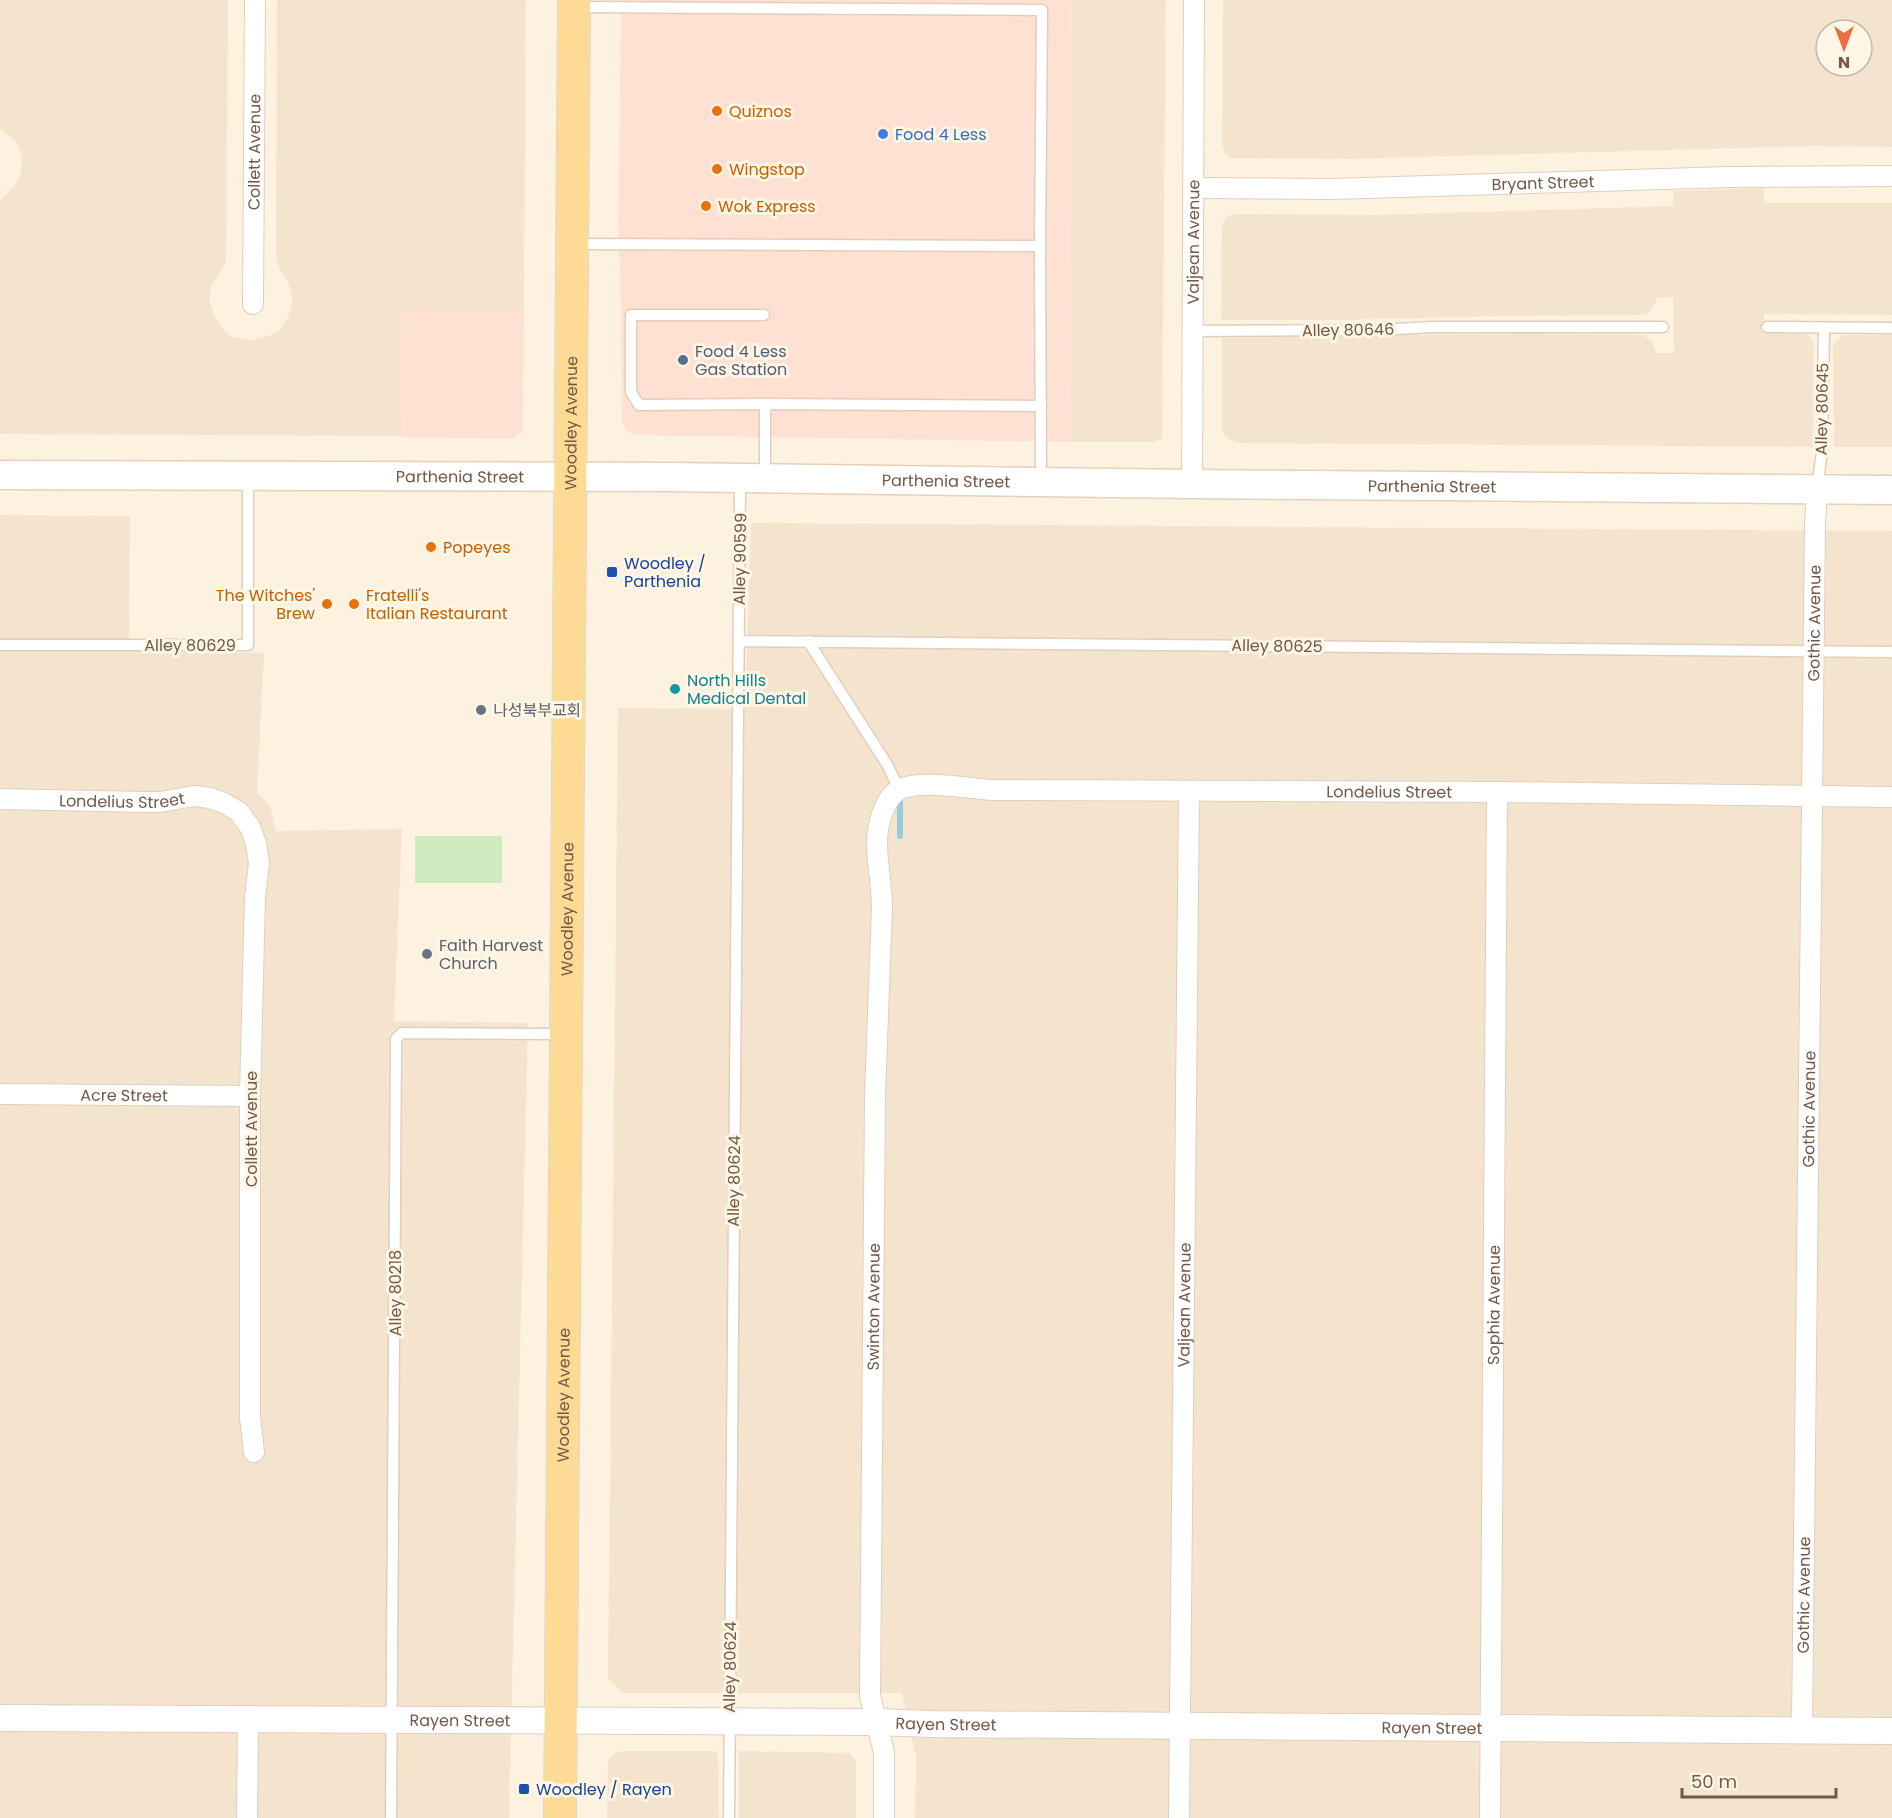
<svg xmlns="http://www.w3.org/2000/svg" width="1892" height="1818" viewBox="0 0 1892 1818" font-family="Poppins,'Noto Sans KR',sans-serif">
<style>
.residential{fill:#f5e4cd;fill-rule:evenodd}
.commercial{fill:#fee1d2}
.green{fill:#ceeabe}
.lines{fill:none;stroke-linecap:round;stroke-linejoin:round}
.stream{stroke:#99ccd9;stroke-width:6}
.service-casing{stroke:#e1cebb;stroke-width:13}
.minor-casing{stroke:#e1cebb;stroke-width:22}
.tertiary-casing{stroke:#e1cebb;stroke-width:28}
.secondary-casing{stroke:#e6d0b9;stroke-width:31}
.primary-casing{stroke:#ded7d3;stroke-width:34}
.service{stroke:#fff;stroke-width:10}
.minor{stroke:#fff;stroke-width:20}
.tertiary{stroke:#fff;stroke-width:26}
.secondary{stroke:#fff;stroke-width:28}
.primary{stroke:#fedb94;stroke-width:32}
.food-dot{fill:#e8710a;stroke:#fff6e6;stroke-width:2}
.shop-dot{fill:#3f7fe0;stroke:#fff6e6;stroke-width:2}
.service-dot{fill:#5c6f8a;stroke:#fff6e6;stroke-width:2}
.transit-dot{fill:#1a4fb4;stroke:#fff6e6;stroke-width:2}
.culture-dot{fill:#0f9aa8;stroke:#fff6e6;stroke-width:2}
.worship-dot{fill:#6b7280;stroke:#fff6e6;stroke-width:2}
.labels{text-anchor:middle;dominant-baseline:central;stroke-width:6;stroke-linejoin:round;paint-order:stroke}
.food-label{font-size:16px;fill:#c56008;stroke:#fff6e6;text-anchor:start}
.shop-label{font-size:16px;fill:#366cbe;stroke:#fff6e6;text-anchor:start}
.street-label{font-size:16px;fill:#745846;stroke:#fff6e6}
.service-label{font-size:16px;fill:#4e5e75;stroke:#fff6e6;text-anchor:start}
.transit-label{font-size:16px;fill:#164399;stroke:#fff6e6;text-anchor:start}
.culture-label{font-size:16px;fill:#0d838f;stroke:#fff6e6;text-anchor:start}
.worship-label{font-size:16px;fill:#5b616d;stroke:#fff6e6;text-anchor:start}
</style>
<rect width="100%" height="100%" fill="#fdf2df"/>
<!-- residential -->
<path class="residential" d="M0,0h228l-2,256 -1,7 -14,24 -2,11 5,18 9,14 10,7 18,3 18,-4 10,-6 8,-11 4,-10 1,-12 -3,-13 -11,-19 -2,-10 1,-255h249l-2,309h-122l-1,127 -401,-2v-233l15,-15 5,-11 2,-10 -1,-12 -6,-13 -15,-12z
M1072,0h94l-4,434 -1,5 -6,3h-85z
M1223,0h669v147l-78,-1 -466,13 -115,-1 -7,-3 -4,-10zM1826,30h36v36h-36z
M1764,188v15h128v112l-128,-1v19l44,1 6,8 -1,105 -574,-4 -11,-4 -3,-3 -3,-7v-91l305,-5 116,2 9,7 4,11h18l-1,-56 -16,1 -2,5 -7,10 -9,2 -134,1 -170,4h-114l1,-95 4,-8 8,-3 143,1 296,-9 1,-15z
M1843,335h49v112h-58l-1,-103z
M0,515l130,1 -1,135 135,2 -7,139 13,15 6,24 126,-2 -8,192 134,2 -19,795h-509z
M751,523l1141,8v1287h-977l1,-61 -14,-64h-279l-15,-14 10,-971 127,1z
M622,1751h94l2,3 1,64h-112l1,-56 5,-8z
M739,1751l111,2 6,9v56h-117z"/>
<!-- commercial -->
<path class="commercial" d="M621,0h451l-2,442 -436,-7 -6,-3 -5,-8 -1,-5 -2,-161 -2,-1z
M402,308l122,1 -1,120 -9,10 -111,-2 -2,-1z"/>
<!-- green -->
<path class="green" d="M415,836h87v47h-87z"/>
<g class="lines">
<!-- stream -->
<path class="stream" d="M900,795v41"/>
<!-- service casing -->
<g class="service-casing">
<path id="service" d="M577,7l465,3 -2,236 1,235
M575,244l465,2
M764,315h-133v77l8,13 126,-1 276,2
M1767,327l125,1
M1192,331l186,-1 55,-3h230
M765,404v74
M1817,489l5,-38 2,-123
M739,641l1153,11
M808,641l80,125 11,24
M0,645h248v-168
M391,1818l5,-779 6,-6 163,1
M729,1818l11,-1340"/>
</g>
<!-- minor casing -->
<g class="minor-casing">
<g id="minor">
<path id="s1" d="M1193,188l138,1 398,-12 163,-1"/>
<path id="s2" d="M253,304l2,-304"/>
<path id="s3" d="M1192,484l2,-484"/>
<path id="s4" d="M0,799l145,3h15l34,-6 16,2 14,5 15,9 11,15 6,16 3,20 -4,34 -5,199v321l4,35"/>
<path id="s5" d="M0,1094l250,2"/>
<path id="s6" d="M1802,1729l13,-1204 2,-36"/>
<path d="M247,1818l1,-99"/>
<path id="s7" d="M884,1818v-66l-14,-56 5,-601 7,-188c0,-22 -5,-43 -5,-65 0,-10 2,-19 5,-28 3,-8 7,-18 15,-23 19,-13 72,-2 96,-1l504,2 395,5"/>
<path id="s8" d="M1179,1818l10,-1027"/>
<path id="s9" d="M1490,1818l7,-1026"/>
</g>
</g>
<!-- tertiary casing -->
<g class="tertiary-casing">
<g id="tertiary">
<path id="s10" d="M0,1718l876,4 55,2 961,7"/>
</g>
</g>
<!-- secondary casing -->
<g class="secondary-casing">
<g id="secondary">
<path id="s11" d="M0,475l669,2 523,7 700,6"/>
</g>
</g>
<!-- primary casing -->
<g class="primary-casing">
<g id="primary">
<path id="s12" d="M560,1818l14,-1818"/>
</g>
</g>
<!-- service -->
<use href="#service" class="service"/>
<!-- minor -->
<use href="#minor" class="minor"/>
<!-- tertiary -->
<use href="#tertiary" class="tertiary"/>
<!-- secondary -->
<use href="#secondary" class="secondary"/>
<!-- primary -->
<use href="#primary" class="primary"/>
</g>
<!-- markers -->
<g class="food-dot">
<circle cx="717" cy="111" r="6"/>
<circle cx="717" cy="169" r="6"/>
<circle cx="706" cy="206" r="6"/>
<circle cx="431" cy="547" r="6"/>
<circle cx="327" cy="604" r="6"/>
<circle cx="354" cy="604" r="6"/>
</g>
<circle class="shop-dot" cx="883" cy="134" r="6"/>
<circle class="service-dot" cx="683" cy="360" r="6"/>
<g class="transit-dot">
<rect x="606" y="566" width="12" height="12" rx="3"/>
<rect x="518" y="1783" width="12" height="12" rx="3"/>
</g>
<circle class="culture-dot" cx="675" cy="689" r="6"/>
<g class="worship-dot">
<circle cx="481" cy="710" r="6"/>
<circle cx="427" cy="954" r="6"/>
</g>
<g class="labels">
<!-- food labels -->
<g class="food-label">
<text x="729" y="111">Quiznos</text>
<text x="729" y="169">Wingstop</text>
<text x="718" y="206">Wok Express</text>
<text x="443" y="547">Popeyes</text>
<text x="315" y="595" text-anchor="end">The Witches'<tspan x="315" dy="18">Brew</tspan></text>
<text x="366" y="595">Fratelli's<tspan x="366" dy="18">Italian Restaurant</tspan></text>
</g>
<!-- shop labels -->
<g class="shop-label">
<text x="895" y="134">Food 4 Less</text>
</g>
<!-- street labels -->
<g class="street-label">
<text stroke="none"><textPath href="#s2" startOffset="152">Collett Avenue</textPath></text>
<text stroke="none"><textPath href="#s1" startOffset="350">Bryant Street</textPath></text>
<text stroke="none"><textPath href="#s3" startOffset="242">Valjean Avenue</textPath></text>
<text transform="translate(1348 330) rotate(-1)">Alley 80646</text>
<text transform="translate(1822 409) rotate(-89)">Alley 80645</text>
<text stroke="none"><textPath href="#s12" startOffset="1395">Woodley Avenue</textPath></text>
<text stroke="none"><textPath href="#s11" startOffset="460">Parthenia Street</textPath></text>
<text stroke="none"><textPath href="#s11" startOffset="946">Parthenia Street</textPath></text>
<text stroke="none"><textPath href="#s11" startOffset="1432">Parthenia Street</textPath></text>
<text transform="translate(740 559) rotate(-89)">Alley 90599</text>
<text stroke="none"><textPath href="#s6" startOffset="1106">Gothic Avenue</textPath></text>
<text x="190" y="645">Alley 80629</text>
<text transform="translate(1277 646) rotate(1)">Alley 80625</text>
<text stroke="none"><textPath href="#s7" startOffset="1528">Londelius Street</textPath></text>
<text stroke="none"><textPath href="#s4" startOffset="122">Londelius Street</textPath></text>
<text stroke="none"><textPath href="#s12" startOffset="909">Woodley Avenue</textPath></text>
<text stroke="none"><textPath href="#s5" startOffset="124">Acre Street</textPath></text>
<text stroke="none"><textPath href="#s6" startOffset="620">Gothic Avenue</textPath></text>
<text transform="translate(251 1129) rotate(-90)">Collett Avenue</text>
<text transform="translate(734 1181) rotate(-89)">Alley 80624</text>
<text transform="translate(395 1293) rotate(-90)">Alley 80218</text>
<text stroke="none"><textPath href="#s8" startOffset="513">Valjean Avenue</textPath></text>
<text stroke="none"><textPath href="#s9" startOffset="513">Sophia Avenue</textPath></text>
<text stroke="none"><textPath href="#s7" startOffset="513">Swinton Avenue</textPath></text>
<text stroke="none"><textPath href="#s12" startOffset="423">Woodley Avenue</textPath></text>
<text stroke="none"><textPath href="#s6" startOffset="134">Gothic Avenue</textPath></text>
<text transform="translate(730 1667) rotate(-89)">Alley 80624</text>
<text stroke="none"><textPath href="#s10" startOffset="460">Rayen Street</textPath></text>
<text stroke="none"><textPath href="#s10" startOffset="946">Rayen Street</textPath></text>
<text stroke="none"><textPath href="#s10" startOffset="1432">Rayen Street</textPath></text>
</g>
<!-- service labels -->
<g class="service-label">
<text x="695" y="351">Food 4 Less<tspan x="695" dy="18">Gas Station</tspan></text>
</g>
<!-- transit labels -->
<g class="transit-label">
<text x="624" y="563">Woodley /<tspan x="624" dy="18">Parthenia</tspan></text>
<text x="536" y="1789">Woodley / Rayen</text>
</g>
<!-- culture labels -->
<g class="culture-label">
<text x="687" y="680">North Hills<tspan x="687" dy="18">Medical Dental</tspan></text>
</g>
<!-- worship labels -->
<g class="worship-label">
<text x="493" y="710">나성북부교회</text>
<text x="439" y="945">Faith Harvest<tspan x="439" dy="18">Church</tspan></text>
</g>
</g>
<!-- north arrow -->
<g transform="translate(1844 48) rotate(180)"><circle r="28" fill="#fff6e6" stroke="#c7b7a6" stroke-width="1.5"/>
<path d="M0-4.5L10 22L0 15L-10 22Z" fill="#ec6d3f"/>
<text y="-9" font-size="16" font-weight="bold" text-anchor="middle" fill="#745846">N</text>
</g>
<!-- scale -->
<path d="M1682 1788v9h154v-9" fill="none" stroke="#745846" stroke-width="3"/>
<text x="1691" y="1788" font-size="18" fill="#745846" stroke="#fff6e6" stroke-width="4.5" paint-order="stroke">50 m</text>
</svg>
